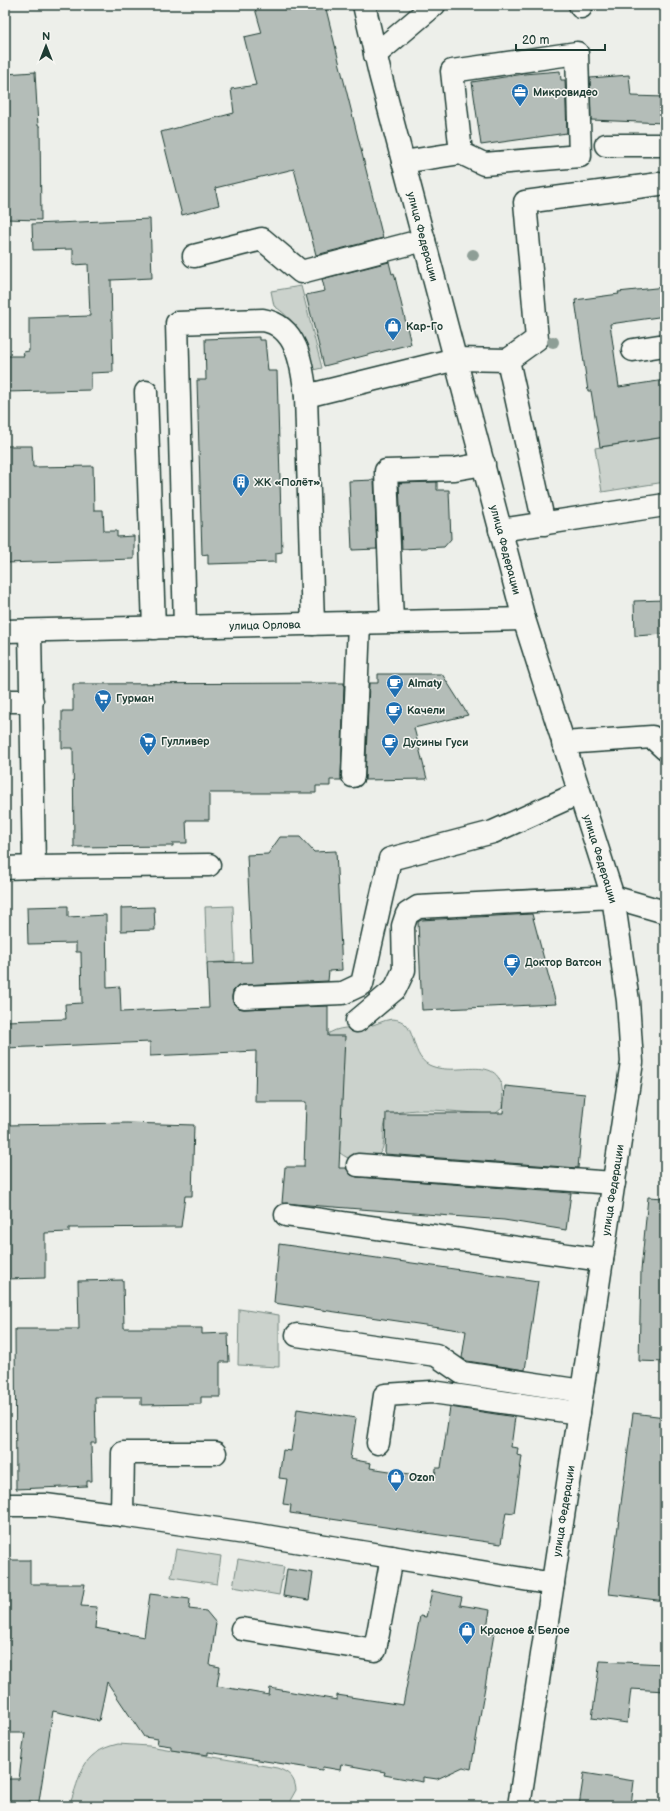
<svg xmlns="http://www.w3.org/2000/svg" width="670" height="1811" viewBox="0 0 670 1811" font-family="'Balsamiq Sans',sans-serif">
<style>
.green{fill:#cbd2cc;stroke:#758880}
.building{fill:#b4bdb8;stroke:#1f3d34}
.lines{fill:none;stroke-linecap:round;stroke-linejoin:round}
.minor-casing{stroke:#1f3d34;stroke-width:25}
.major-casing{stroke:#1f3d34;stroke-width:25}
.minor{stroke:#f6f6f2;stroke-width:22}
.major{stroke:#f6f6f2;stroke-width:22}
.tree{fill:#8e9e96}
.labels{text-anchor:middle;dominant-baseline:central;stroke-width:3;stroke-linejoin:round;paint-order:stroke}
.poi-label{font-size:11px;font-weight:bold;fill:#1f3d34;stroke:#f6f6f2;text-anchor:start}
.street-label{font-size:11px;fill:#1f3d34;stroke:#f6f6f2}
</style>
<rect width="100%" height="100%" fill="#edefea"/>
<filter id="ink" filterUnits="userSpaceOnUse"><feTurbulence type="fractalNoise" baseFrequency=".025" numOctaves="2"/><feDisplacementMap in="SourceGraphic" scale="8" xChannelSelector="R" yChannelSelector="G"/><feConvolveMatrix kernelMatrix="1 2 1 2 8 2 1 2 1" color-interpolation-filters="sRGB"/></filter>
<g filter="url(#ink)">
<!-- green -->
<path class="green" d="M301,286l21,82 -9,2c-8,-26 -15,-49 -39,-64l-3,-15z
M665,437v45l-63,10 -7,-44z
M233,906l2,55 -28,2 -2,-56z
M392,1019c27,1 16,35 37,46 31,15 80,-20 73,43l-7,6c-24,0 -81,-9 -101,0 -18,8 -4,29 -15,40 -6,6 -14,5 -22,6 -10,1 -28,-14 -30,-23 -2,-8 0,-19 -1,-28 0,-24 0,-48 -1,-73 14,-11 26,-7 43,-10 8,-1 15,-6 24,-7z
M239,1309l40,6v52l-41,-2z
M176,1549l45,7 -4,28 -46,-7z
M238,1559l46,8 -5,28 -46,-8z
M118,1744l31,2 128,22c12,4 18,10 19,22l-9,16h-218c13,-31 10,-53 49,-62z"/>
<!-- building -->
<path class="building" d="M254,5h71l58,233 -67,17 -22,-86 -79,19 4,17 -37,10 -21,-83 73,-19 -3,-24 25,-4 -12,-48 18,-4z
M560,71l1,9h4l2,53 -86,12 -9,-63 52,-8z
M35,72l3,54h2l1,94 -36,-1v-145z
M629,75l2,21 34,1v26l-74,-3 -1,-42z
M150,219l2,59 -41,2 2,92 -22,1v17l-86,2v-36h19l-1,-4 6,-1v-33l61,-2 -2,-52 -15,1v-16l-40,1 -1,-26z
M389,262l3,12 2,-1 17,71 -87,22 -18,-71 19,-4 -3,-12z
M665,287v29l-55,8 9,63 46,-7v57l-65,10 -9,-56h-3l-13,-91 44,-6 -1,-2z
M259,337v3h6l3,31h9l5,181 -6,1v9l-68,2v-10l-6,1 -5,-175h9l-1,-41z
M5,446h27l1,21 60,-1 1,44h9l1,21h13v6l17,-1v23l-129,4z
M374,480l3,69 -25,1 -3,-69z
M437,482v8h12l2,49 -7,8 -42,2 -3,-66z
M665,600v34l-30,2 -1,-35z
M378,674h64l26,41 -54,13 13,51 -62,1 4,-97h9z
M344,683l-3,97h-11v6h-14v7h-107v27h-23l1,23h-14v3l-99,1 -1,-99h-11v-37h11v-27z
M280,837h20l14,15 22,-1 6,119 -13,1 -1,10 -85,4 -5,1 -5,5 -1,7 1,5 5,5 6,1 84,-3v30h17l-6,132h7l5,7 6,2 214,16 -5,37 -62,-10 -222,-17 3,-36h19l2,-65h-51l1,-51 -106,5v-14l-145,6v-27l61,-2 -1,-15 17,-1 -1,-51h-5v-9l-48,1 -1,-37 41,-1v11l38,-2 1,73 13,-1 1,25 88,-4 -2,-45 45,-1 -5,-107 21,-1z
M154,907l1,23 -34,1v-23z
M532,914l24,90 -134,6 -4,-88 3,-2z
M505,1086l80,8 -7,74 -193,-14 1,-41h117z
M127,1123l67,2 -2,71h-7l-4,31 -112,1v4l-24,1v45l-40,1v-154z
M648,1197l17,1v164l-26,-1 2,-90z
M279,1244l259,37 -13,89 -58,-9 -5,-3 4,-27 -192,-28z
M123,1280l1,48h78v6l26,-1 1,29h-9v35h-19v7l-60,1v-8h-46l1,46h-5l1,38h-5v5l-71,3 -1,-160h64l-1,-48z
M450,1407l65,10 -4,30 7,1 -1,7 5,1 -8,57 -8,-1 -5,32 -211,-31 1,-8 -8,-1 4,-25 -8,-1 4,-28 8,1 6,-42 59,9 -6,41 21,4 -1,5 65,10 1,-10h5z
M633,1413l32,4v184l-56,-7z
M5,1560h25v24h55l-4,22 16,1 -2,21 49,9 6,-43 40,5 -1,10 17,2 10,12 -6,42 10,2 -3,19 52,9 1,-7 67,12v-5l66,10 17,-89 6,1 6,-26 30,6 -2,8 30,5 -3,17 8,1 -24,141 -8,-2 -26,12 -14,-2v5l-39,-7 1,-3 -44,-8 -1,6 -17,-3 -1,3 -114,-18v3l-37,-5v-4l-14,-2 1,-5 -14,-2 -37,-55 -8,39 -46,-10 -14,90h-10v5h-24v-27h14l6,-46h-20z
M287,1569l26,4 -4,27 -26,-4z
M600,1661l65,3v27l-34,-2 -4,34 -35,-5z
M584,1773l50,8 -3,25h-52z"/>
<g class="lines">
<!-- minor casing -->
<g class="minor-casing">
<g id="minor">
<path d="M580,5l1,2"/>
<path d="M375,55l59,-50"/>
<path d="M606,145h59"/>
<path d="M403,162l58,-9 23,11 96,-8 -3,-103 -125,18 9,82"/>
<path d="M194,256l68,-17 39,33 123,-32"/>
<path d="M633,350l32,-5"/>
<path d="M508,360l36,164"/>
<path d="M146,392l8,236"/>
<path d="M306,396l150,-37 52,1 29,-21 -12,-137 134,-18"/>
<path d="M500,530l165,-25"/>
<path d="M392,622l-6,-151 69,-2 29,-5"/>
<path d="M185,627l-8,-304 86,-3c35,6 39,46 43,76l7,228"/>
<path id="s1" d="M5,631l519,-12"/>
<path d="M5,701h27"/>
<path d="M563,743l89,-6 13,12"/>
<path d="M353,776l6,-153"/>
<path d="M34,867l175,-2"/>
<path d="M5,868l29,-1 -4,-236"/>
<path d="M244,997l99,-4 19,-9 28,-125 103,-27 86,-39"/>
<path d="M357,1021l38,-32 9,-19 -1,-44 4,-12 11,-7 195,-10 15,104 4,61 -113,744"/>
<path d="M358,1165l256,18"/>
<path d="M286,1215l316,45"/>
<path d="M297,1335l139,20 26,18 120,18"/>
<path d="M378,1443l7,-48 47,-3 147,21"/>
<path d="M5,1505h40l77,10 1,-62h92"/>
<path d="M122,1515l137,20 294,49"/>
<path d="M242,1629l133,21 17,-93"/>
</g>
</g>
<!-- major casing -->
<g class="major-casing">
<g id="major">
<path id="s2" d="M364,5l16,69 144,545 89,278 52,15"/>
</g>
</g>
<!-- minor -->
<use href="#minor" class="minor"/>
<!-- major -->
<use href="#major" class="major"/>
</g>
<!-- trees -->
<g class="tree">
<circle cx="473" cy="255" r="6"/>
<circle cx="553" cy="342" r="6"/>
</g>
</g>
<!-- icons -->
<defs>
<g id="office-pin" transform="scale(0.9)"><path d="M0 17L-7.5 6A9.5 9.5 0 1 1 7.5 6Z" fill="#1f6fb2" stroke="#f6f6f2"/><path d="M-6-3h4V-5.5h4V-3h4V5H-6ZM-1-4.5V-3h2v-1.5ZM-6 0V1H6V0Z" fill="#fff"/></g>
<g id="shop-pin" transform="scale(0.9)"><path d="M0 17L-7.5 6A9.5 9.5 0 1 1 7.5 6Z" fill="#1f6fb2" stroke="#f6f6f2"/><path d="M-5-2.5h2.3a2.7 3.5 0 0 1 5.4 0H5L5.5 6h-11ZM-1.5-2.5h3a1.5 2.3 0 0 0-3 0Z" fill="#fff"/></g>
<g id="building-pin" transform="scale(0.9)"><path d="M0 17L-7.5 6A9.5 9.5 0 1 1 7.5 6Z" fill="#1f6fb2" stroke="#f6f6f2"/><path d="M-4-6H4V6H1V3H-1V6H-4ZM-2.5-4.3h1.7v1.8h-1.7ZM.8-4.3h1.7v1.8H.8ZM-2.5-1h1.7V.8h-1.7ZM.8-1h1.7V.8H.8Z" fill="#fff"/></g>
<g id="cafe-pin" transform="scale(0.9)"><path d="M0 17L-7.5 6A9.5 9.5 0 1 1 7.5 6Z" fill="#1f6fb2" stroke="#f6f6f2"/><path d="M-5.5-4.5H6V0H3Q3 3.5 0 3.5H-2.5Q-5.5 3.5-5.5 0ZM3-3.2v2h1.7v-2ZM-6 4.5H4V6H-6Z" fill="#fff"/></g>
<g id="supermarket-pin" transform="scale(0.9)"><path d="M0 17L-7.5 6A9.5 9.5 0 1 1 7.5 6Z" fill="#1f6fb2" stroke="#f6f6f2"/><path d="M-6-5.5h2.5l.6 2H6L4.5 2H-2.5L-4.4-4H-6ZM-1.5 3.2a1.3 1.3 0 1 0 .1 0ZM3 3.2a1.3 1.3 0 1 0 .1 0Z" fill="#fff"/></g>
</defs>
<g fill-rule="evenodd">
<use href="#office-pin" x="520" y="92"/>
<use href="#shop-pin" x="393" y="326"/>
<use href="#building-pin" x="241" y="482"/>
<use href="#cafe-pin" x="395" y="683"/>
<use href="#supermarket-pin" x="103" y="698"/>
<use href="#cafe-pin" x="394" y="710"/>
<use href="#supermarket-pin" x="148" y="741"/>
<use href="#cafe-pin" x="390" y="742"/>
<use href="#cafe-pin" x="512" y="962"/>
<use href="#shop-pin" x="396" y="1477"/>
<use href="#shop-pin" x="467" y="1630"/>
</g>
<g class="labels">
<!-- poi labels -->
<g class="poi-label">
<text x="533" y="92">Микровидео</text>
<text x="406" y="326">Кар-Го</text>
<text x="254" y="482">ЖК «Полёт»</text>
<text x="408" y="683">Almaty</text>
<text x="116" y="698">Гурман</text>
<text x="407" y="710">Качели</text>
<text x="161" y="741">Гулливер</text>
<text x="403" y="742">Дусины Гуси</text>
<text x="525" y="962">Доктор Ватсон</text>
<text x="409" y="1477">Ozon</text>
<text x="480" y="1630">Красное &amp; Белое</text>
</g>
<!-- street labels -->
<g class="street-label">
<text stroke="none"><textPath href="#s2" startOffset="239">улица Федерации</textPath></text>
<text stroke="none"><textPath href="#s2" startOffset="563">улица Федерации</textPath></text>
<text stroke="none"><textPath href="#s1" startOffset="260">улица Орлова</textPath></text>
<text transform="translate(600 859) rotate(73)">улица Федерации</text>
<text transform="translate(613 1190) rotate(-81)">улица Федерации</text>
<text transform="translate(564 1511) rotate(-81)">улица Федерации</text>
</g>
</g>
<!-- margin -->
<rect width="670" height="1811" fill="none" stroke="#f6f6f2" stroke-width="20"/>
<rect x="10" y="10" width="650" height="1791" fill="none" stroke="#1f3d34" stroke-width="1.5" filter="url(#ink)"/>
<!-- north arrow -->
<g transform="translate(46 46)" stroke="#f6f6f2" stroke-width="3" paint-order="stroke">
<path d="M0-3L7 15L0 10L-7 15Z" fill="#1f3d34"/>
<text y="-6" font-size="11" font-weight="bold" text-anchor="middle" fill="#1f3d34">N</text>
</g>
<!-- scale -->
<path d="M516 44v6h89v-6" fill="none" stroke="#1f3d34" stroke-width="2"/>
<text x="522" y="44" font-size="12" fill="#1f3d34" stroke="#f6f6f2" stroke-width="3" paint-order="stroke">20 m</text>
</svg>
